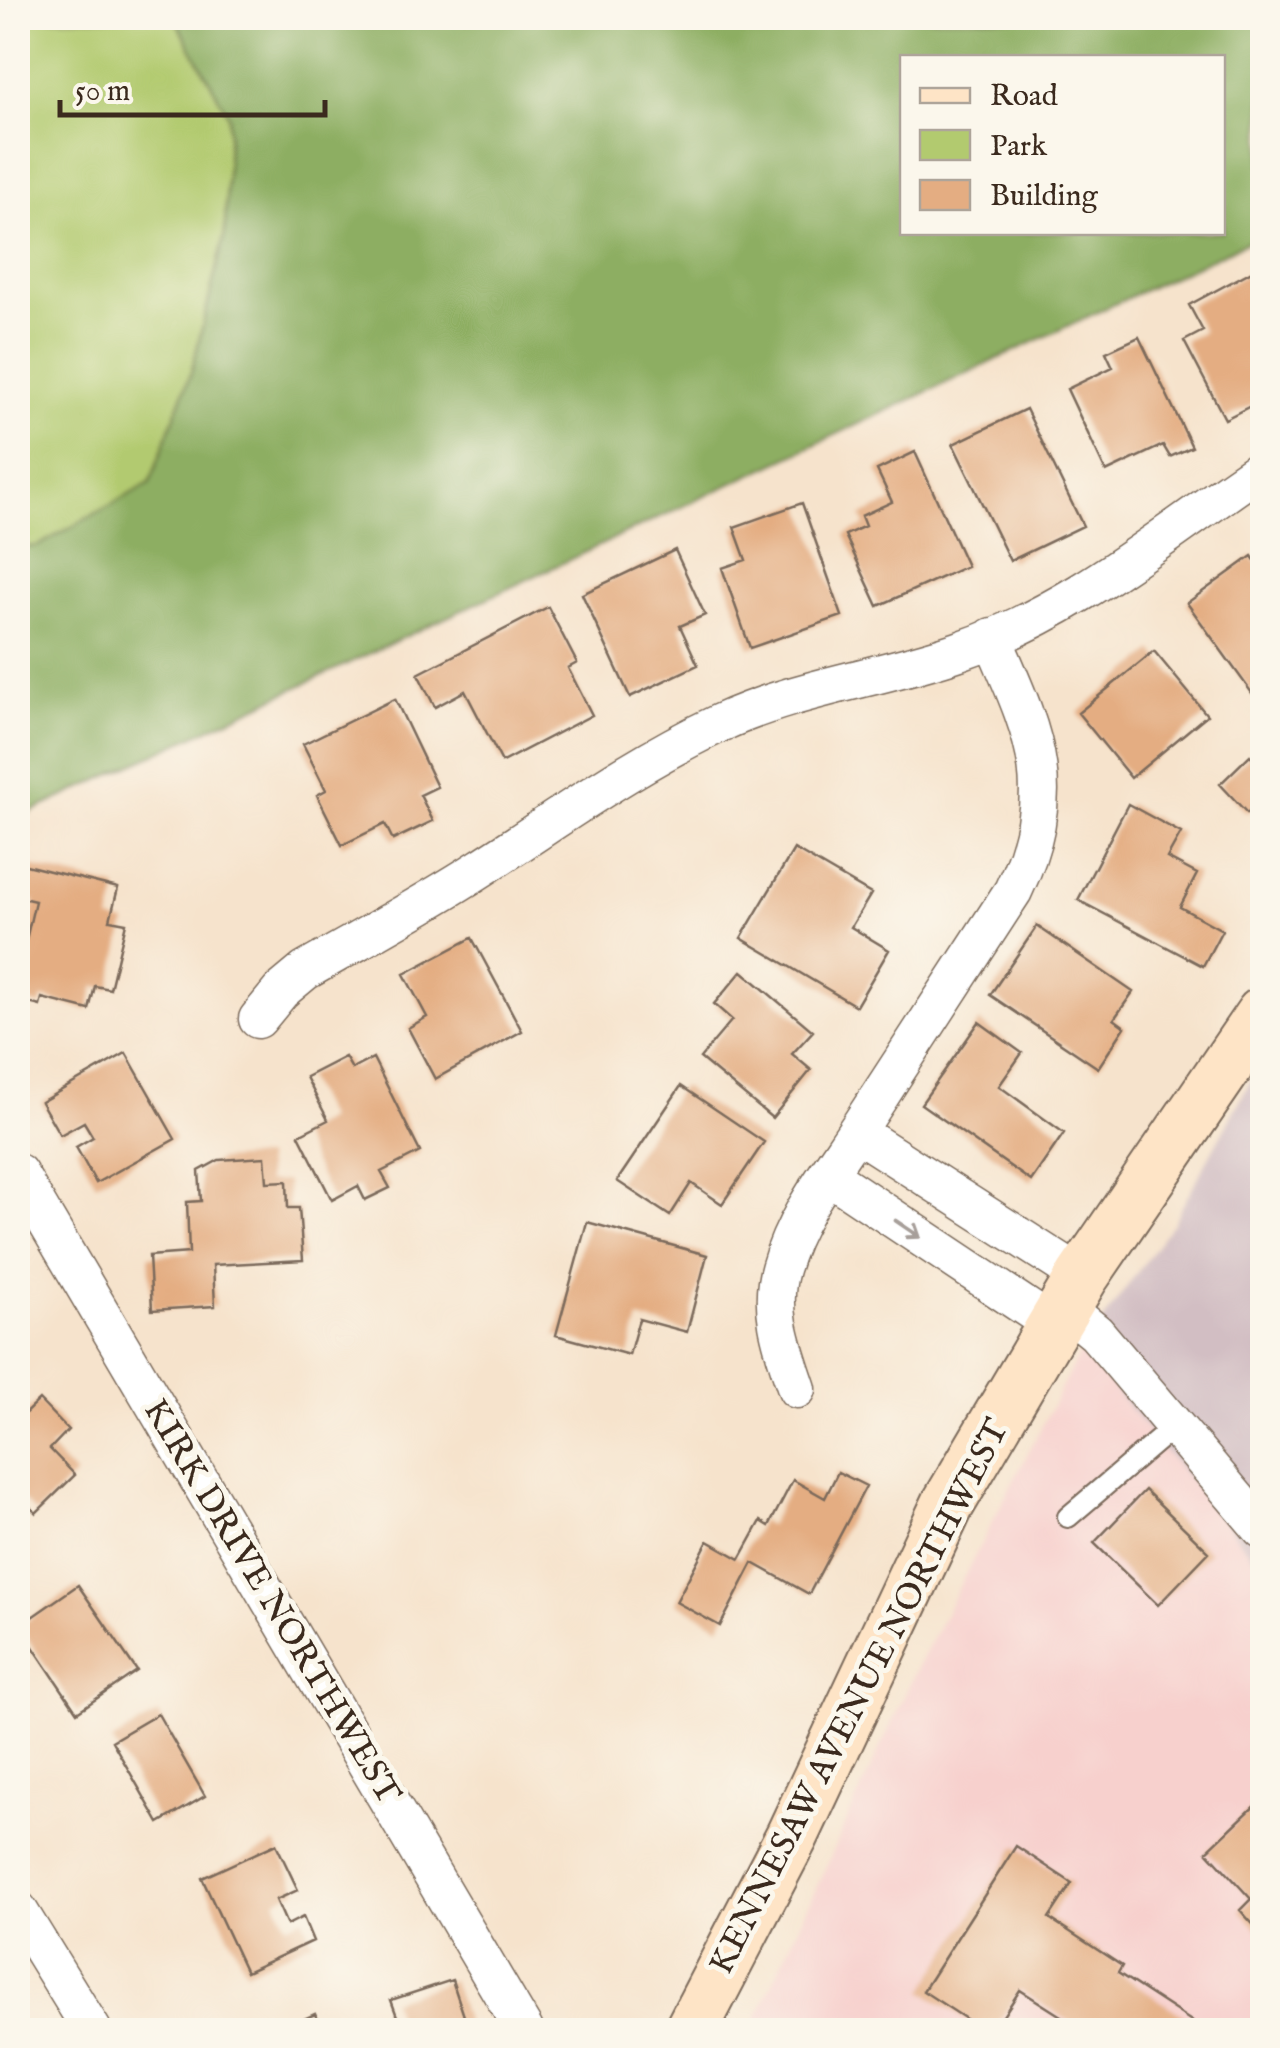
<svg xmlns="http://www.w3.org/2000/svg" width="1280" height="2048" viewBox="0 0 1280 2048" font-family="'IM FELL English',serif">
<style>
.built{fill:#f7d0cd}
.industrial{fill:#d2bec3}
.green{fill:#b2ca6f;stroke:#767a46;stroke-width:2.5}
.forest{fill:#8dae62;stroke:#646c40;stroke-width:2.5;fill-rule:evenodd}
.building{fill:#e4ad82}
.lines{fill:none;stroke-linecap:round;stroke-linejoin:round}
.lane-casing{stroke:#7c6b5b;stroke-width:24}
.street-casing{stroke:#7c6b5b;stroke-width:41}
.secondary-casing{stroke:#7c6b5b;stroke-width:56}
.lane{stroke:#fff;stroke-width:20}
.street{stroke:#fff;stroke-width:38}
.secondary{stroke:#fee4c6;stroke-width:52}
.oneway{stroke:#a79f9a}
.labels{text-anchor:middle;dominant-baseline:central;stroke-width:10;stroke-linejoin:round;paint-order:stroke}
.street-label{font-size:35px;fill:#3b2a1e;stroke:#fbf7ec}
</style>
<rect width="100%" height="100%" fill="#fbf7ec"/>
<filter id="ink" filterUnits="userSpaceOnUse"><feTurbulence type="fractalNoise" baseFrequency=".01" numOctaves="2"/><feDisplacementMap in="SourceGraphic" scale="20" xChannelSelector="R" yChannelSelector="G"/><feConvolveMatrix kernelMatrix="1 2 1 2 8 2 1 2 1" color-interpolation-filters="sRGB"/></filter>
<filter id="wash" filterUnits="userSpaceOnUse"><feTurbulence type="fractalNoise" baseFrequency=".0048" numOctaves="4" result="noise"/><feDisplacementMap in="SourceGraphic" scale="40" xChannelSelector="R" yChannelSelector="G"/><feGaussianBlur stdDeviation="2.25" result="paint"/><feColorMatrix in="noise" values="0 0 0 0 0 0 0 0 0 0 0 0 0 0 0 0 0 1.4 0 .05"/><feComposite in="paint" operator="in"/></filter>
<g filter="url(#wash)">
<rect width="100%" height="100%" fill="#f6e3cc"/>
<!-- built -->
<path class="built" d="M1081,1350l181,218v462h-511l165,-360z"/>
<!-- industrial -->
<path class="industrial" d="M1262,1060v508l-181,-218 92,-127z"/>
<!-- green -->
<path class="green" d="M18,18h157l54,98 -4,117 -33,137 -42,113 -112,63 -20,2z"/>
<!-- forest -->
<path class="forest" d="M175,18h1087v217l-1244,583v-270l20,-2 112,-63 42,-113 33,-137 4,-117zM902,58h320v174h-320z"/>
<g id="blocks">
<!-- building -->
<path class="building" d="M1252,271l10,20v109l-37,19 -41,-78 19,-10 -14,-26z
M1139,337l53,110 -22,10 -7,-12 -57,27 -39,-83 46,-22 -7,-15z
M1026,409l57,117 -73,35 -57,-117z
M915,452l52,114 -89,40 -33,-71 20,-9 -4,-10 31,-14 -15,-32z
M802,503l40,113 -92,32 -28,-80 24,-8 -12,-33z
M675,550l30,65 -25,11 18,39 -68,32 -48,-103z
M1252,556l10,15v136l-75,-104z
M548,607l29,56 -9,5 24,47 -90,47 -37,-71 -30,16 -17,-33z
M1154,651l53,64 -76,63 -53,-65z
M395,699l42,88 -17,8 13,26 -40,19 -8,-16 -43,21 -25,-50 9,-5 -23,-46z
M1250,755l12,13v29l-15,16 -27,-29z
M1128,804l53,29 -14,25 30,16 -17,33 42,23 -19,36 -125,-66z
M794,849l77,45 -20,33 38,23 -33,56 -115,-68z
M18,863l100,25 -8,32 16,3 -16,66 -15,-3 -6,24 -47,-12 -2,8 -11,-3 -1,5 -10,-2v-68l8,2 9,-39 -17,-4z
M1037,926l96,66 -19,27 11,8 -27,41 -108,-73z
M472,938l50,93 -87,48 -27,-51 19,-11 -23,-43z
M742,971l71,60 -21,23 19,16 -39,48 -72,-60 32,-38 -18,-16z
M979,1022l43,31 -23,33 65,47 -33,48 -110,-77z
M126,1053l49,86 -79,44 -20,-36 17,-10 -9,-15 -24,13 -19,-33z
M345,1057l7,12 21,-11 47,94 -39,20 9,16 -25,12 -7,-14 -26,14 -33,-65 29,-15 -22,-43z
M681,1086l83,56 -42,62 -31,-21 -21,33 -53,-35z
M265,1157l2,25 20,-1 1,27h11l4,52 -90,5 2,41 -63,4 -3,-54 40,-3 -2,-51 14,-1 -2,-30 20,-11z
M587,1222l120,33 -20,77 -48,-13 -10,36 -73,-20z
M39,1400l29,30 -18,19 25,26 -39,38 -18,-18v-75z
M838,1472l28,14 -57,108 -56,-31 -33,63 -44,-24 32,-61 32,18 21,-38 8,5 24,-46 32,18z
M1145,1490l64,62 -51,53 -64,-62z
M78,1585l59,86 -60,41 -58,-86z
M158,1714l47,82 -46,27 -47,-82z
M1262,1799v135l-22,-24 11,-11 -44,-48z
M276,1844l22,46 -22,10 11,25 16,-8 10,24 -67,31 -44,-94z
M1016,1846l56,37 -23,35 73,48 -4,7 75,49 -6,8h-104l-63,-40 -26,40h-11l-60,-39z
M452,1980l16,48 -66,2 -11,-30z
M315,2014l7,16h-42z"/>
</g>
</g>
<g filter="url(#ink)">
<use href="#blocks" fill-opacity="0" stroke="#7c6b5b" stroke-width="2.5"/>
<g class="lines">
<!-- lane casing -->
<g class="lane-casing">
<path id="lane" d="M1068,1517l108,-92"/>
</g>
<!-- street casing -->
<g class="street-casing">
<path id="street" d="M258,1019l23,-28 24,-20c59,-34 119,-66 176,-103 81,-52 152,-104 239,-145 76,-35 160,-45 239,-72 116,-40 203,-116 303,-183
M856,1132l226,145
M18,1173l506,857
M828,1175l225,150
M1064,1307l32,26 166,196
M797,1389c-13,-39 -29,-79 -17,-120 15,-54 52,-100 82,-146 51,-78 101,-155 151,-232 49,-103 21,-157 -21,-254
M18,1910l74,120"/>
</g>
<!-- secondary casing -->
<g class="secondary-casing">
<path id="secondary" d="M691,2030l101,-194 156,-332 134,-227 180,-263"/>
</g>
<!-- lane -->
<use href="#lane" class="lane"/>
<!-- street -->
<use href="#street" class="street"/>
<!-- secondary -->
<use href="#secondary" class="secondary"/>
</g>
<!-- one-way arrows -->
<defs><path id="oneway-shaft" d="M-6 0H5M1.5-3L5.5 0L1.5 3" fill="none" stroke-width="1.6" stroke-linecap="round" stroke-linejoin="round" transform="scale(2.5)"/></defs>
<use class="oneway" href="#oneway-shaft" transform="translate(908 1229) rotate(34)"/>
</g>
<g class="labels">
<!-- street labels -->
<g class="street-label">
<text transform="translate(271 1602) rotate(59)">KIRK DRIVE NORTHWEST</text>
<text transform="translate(860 1697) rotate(-63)">KENNESAW AVENUE NORTHWEST</text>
</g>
</g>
<!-- margin -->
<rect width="1280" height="2048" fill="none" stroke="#fbf7ec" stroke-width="60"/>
<!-- legend -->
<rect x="900" y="55" width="325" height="180" fill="#fbf7ec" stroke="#aea59a" stroke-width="2.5"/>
<rect x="920" y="88" width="50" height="15" fill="#fee4c6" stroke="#aea59a" stroke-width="2.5"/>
<text x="990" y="105" font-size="30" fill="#3b2a1e">Road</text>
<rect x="920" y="130" width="50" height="30" fill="#b2ca6f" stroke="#aea59a" stroke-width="2.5"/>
<text x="990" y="155" font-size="30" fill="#3b2a1e">Park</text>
<rect x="920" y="180" width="50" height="30" fill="#e4ad82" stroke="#aea59a" stroke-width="2.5"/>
<text x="990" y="205" font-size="30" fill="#3b2a1e">Building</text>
<!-- scale -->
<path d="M60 100v15h265v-15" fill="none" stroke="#3b2a1e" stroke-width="5"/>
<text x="75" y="100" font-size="30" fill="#3b2a1e" stroke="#fbf7ec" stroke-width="8" paint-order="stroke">50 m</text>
</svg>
